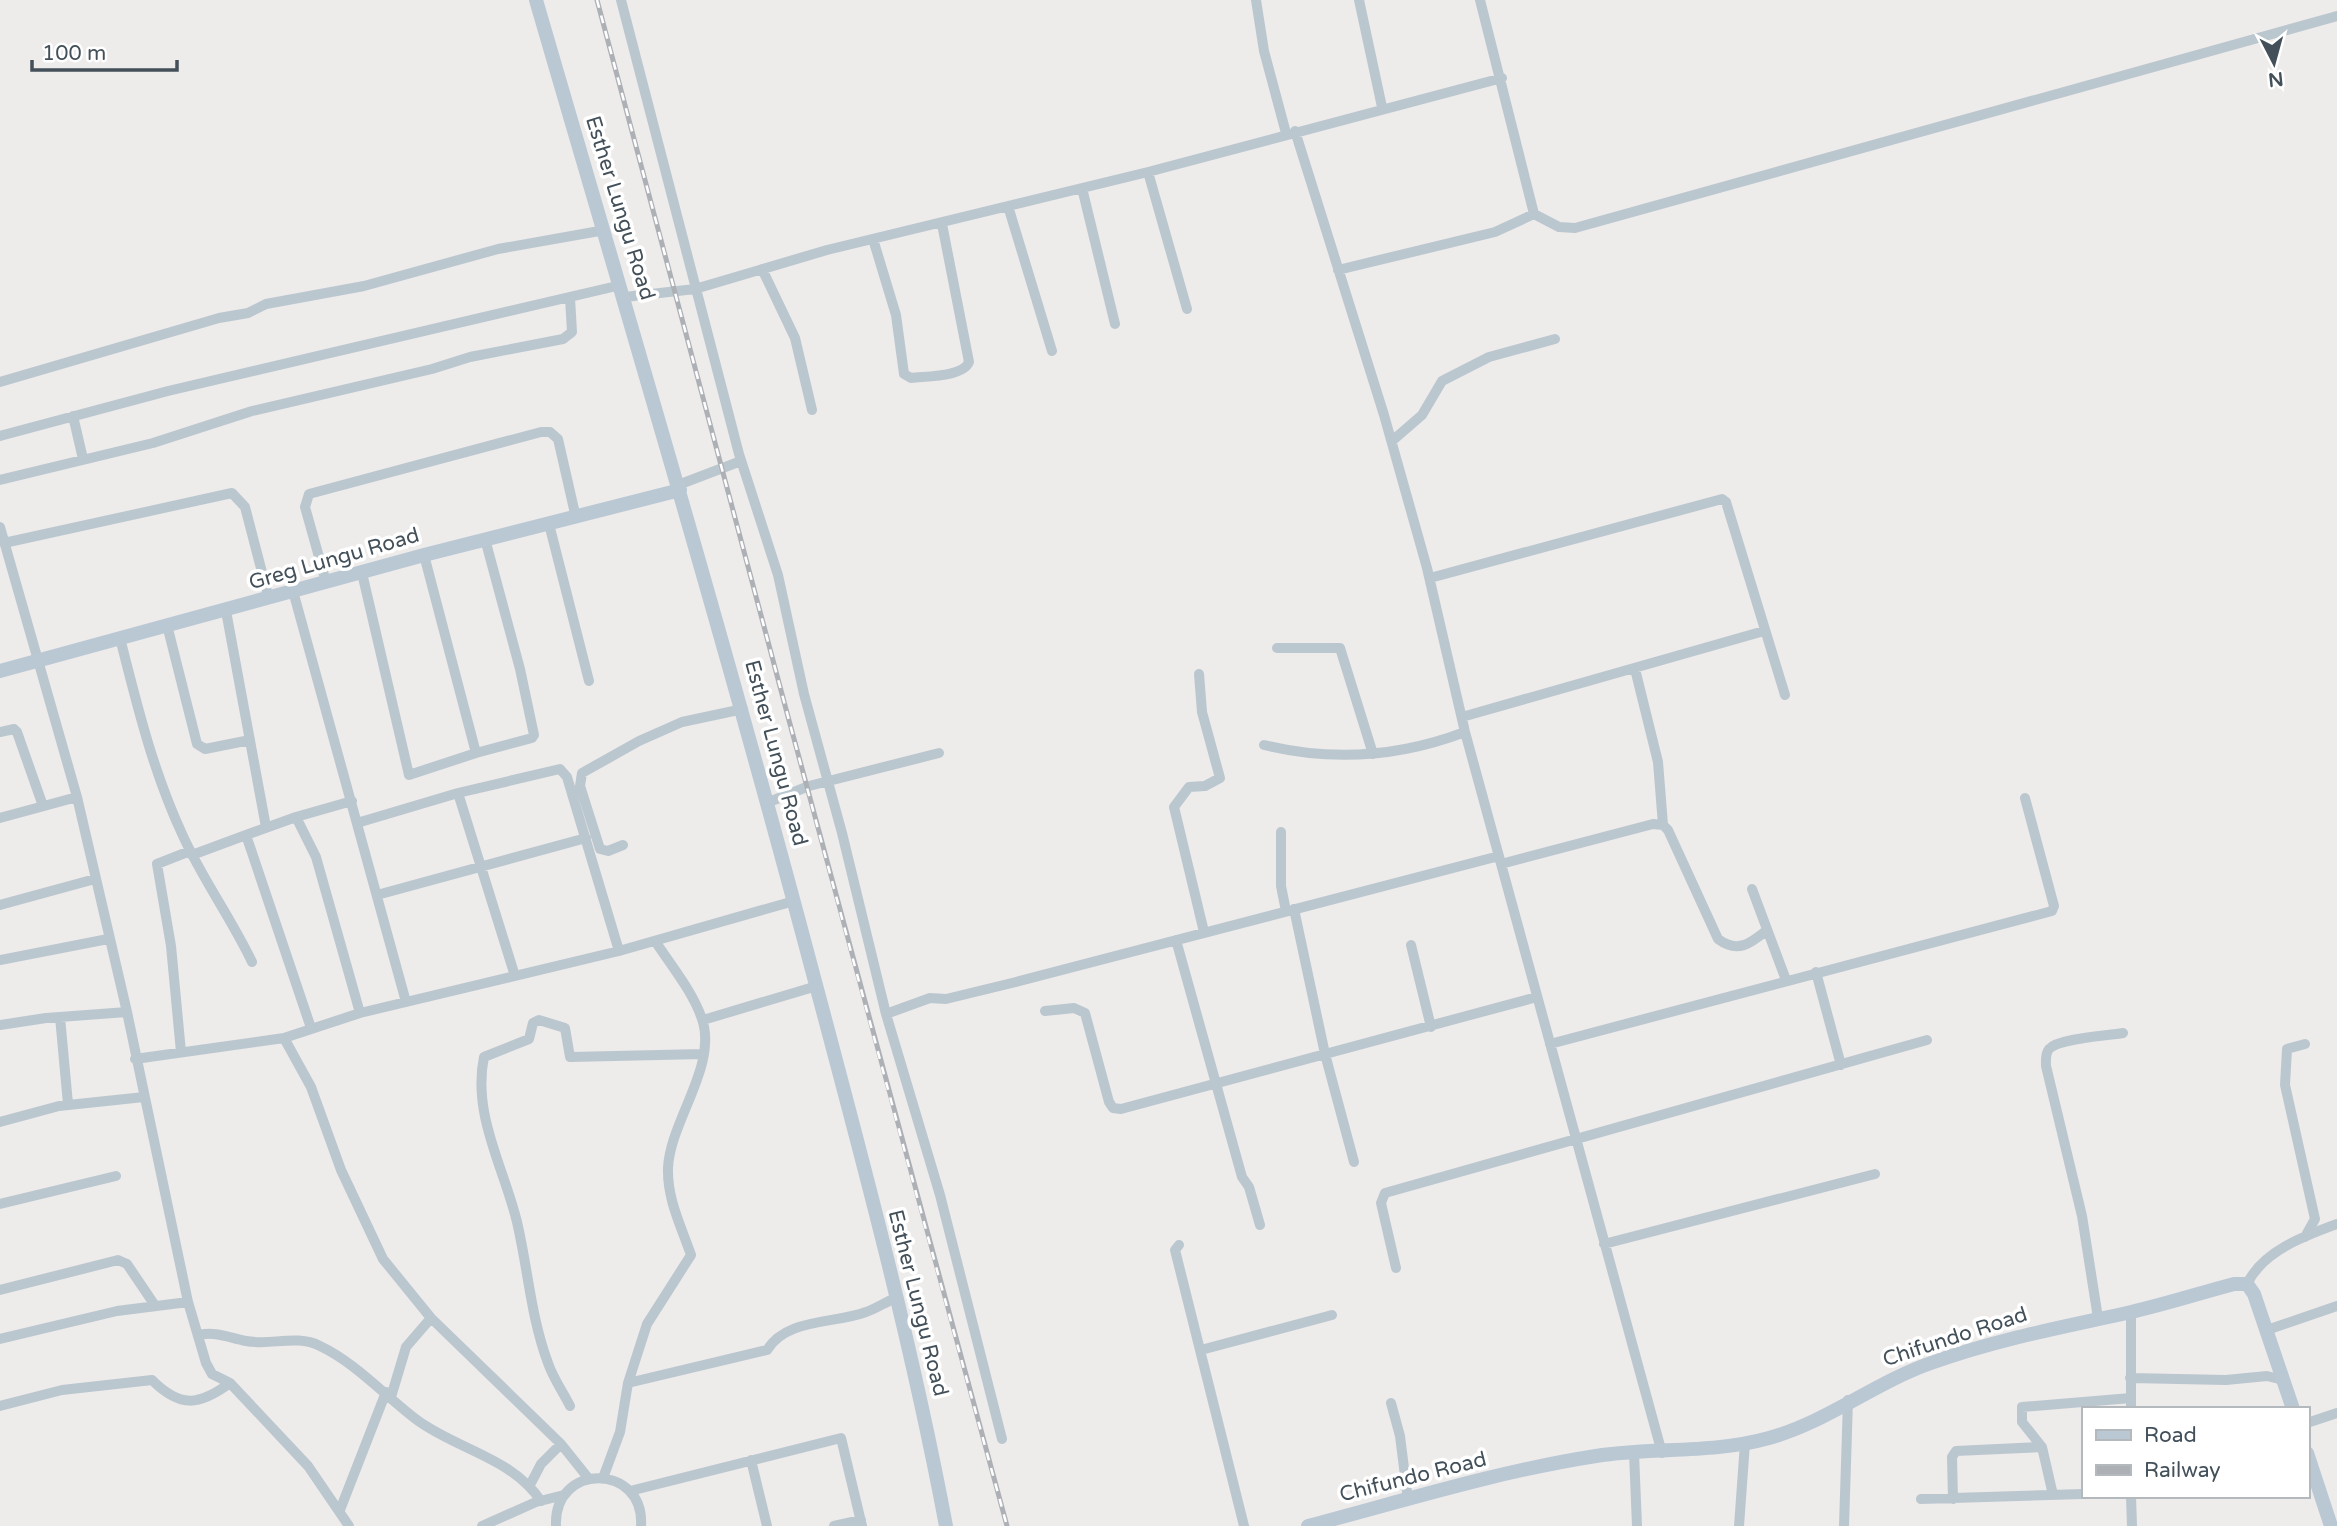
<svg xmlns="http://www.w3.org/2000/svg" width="2337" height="1526" viewBox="0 0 2337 1526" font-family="'Varela Round',sans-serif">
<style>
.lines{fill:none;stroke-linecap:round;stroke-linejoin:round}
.street{stroke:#bbc7cf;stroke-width:10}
.secondary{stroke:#bac8d4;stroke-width:14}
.rail-casing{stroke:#adb1b6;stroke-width:5}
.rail{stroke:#fff;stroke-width:2.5;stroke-dasharray:8;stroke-linecap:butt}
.labels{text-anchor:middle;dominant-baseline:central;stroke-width:7;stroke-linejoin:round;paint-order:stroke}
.street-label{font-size:21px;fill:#435059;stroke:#fff}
</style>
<rect width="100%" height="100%" fill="#eeebeb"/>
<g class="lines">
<!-- street -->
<path class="street" d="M621,0l118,454 39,121 26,119 38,139 44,181 54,181 62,244
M1256,0l8,51 22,82
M1359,0l23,107
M1480,0l54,214 25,13 16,1 762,-212
M1295,131l89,284 43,153 38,164 197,721
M1148,172l39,137
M1082,188l33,136
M1008,206l44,145
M873,239l23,76 8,59 7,4c15,-2 52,-1 58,-16l-27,-138
M762,269l33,69 17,72
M1338,270l157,-38 39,-18
M625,297l70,-8 132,-39 321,-78 354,-94
M0,382l219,-64 29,-5 18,-9 98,-18 134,-37 107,-19
M73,416l10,43
M0,436l168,-45 453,-106
M1392,441l30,-26 20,-34 47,-24 66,-18
M0,480l153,-37 99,-32 180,-42 38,-12 93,-18 9,-7 -2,-34
M678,485l63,-24
M549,524l40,157
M0,527l77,270 50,215 61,290 18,61 6,11 18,9 78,83 41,60
M4,543l228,-50 13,14 24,92
M424,555l52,198
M362,573l47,202 67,-22 56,-15 2,-3 -14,-66 -35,-130
M1430,578l292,-79 4,3 59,193
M326,582l-21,-75 4,-13 232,-62h9l8,7 18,79
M293,591l113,411
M226,611l40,216
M167,625l30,119 8,5 45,-9
M120,638c17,67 33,134 63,198 20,44 48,82 69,126
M1277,648h63l33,106
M1635,669l23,93 5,63 5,5 50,109c20,15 33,4 49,-9
M1199,674l3,38 18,66 -15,8 -16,1 -15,20 30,125
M1462,717l302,-86
M0,732l14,-3 3,3 26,74
M1264,745c69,17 135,12 201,-13
M458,793l57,183
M769,802l40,-16 130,-33
M296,817l56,-16
M0,818l77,-21
M357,823l101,-30 102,-24 7,8 52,174
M1281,832v54l5,25
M623,845l-15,6 -8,-2 -20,-63 2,-13 57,-32 43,-19 61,-13
M192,855l54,-20
M1501,864l152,-40 10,1
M1752,889l34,91
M377,895l209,-57
M0,905l95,-26
M1294,909l31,145 29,108
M1176,940l66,237 7,10 11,38
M1411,945l20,82
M0,960l108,-21
M1816,972l25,93
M1045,1011l29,-3 11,5 24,89 4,6 8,1 416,-112
M886,1014l44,-16 16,1 70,-17 483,-126
M60,1017l8,87
M703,1020l114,-34
M0,1025l46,-7 81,-6
M311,1028l-65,-193 50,-18 20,40 44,156
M284,1038l27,49 30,83 42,89 48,59 130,126 28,35
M1550,1044l502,-133 2,-5 -29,-108
M181,1052l-10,-106 -14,-82 33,-13
M135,1059l149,-21 76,-25 259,-62 175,-50
M0,1122l59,-16 85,-9
M0,1204l116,-28
M2305,1237l10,-18 -30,-134 2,-36 18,-5
M1604,1244l271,-70
M1179,1245l-4,5 69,276
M1396,1268l-15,-65 4,-10 542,-153
M2247,1284c16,-33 57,-48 90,-60
M0,1290l118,-30 9,4 27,40
M2098,1318l-16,-102 -36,-150c0,-6 -1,-12 3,-17 10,-11 58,-13 74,-16
M2267,1330l70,-24
M199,1335c18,-4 30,3 47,6 25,5 50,-7 74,5 36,17 65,50 97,74 41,30 94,37 124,81
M0,1339l117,-28 71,-9
M1201,1350l131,-35
M2130,1378l96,2 41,-4 16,4
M628,1383l139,-33c20,-32 67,-26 99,-38 10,-3 19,-10 30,-14
M391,1397l15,-50 25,-29
M1391,1403l9,33 8,64
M0,1406l62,-16 90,-10c28,28 47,26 78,3
M570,1406c-7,-14 -17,-28 -22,-43 -17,-45 -20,-94 -31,-141 -13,-54 -45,-108 -33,-165l45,-18 4,-16 6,-3 26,8 5,29 133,-3
M2131,1409v-97
M2307,1423l30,-10
M1634,1453l3,73
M751,1460l16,66
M603,1478l17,-46 8,-49 19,-59 44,-69c-10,-29 -24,-56 -23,-87 2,-47 50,-102 34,-149 -9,-27 -31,-54 -47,-78
M530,1485l11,-21 20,-20
M630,1491l211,-53 21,88
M2053,1495l-11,-48 -20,-25v-15l109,-9
M2131,1496l1,30
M1921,1499l162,-5
M1953,1499l-1,-42 4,-6 86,-4
M340,1510l46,-118
M482,1526l54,-24 28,-7
M556,1526c-3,-64 89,-63 85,0
M834,1526l27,-6
M1739,1526l6,-83
M1844,1526l4,-126"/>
<!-- secondary -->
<path class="secondary" d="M536,0c94,323 190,645 276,970 49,184 99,369 134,556
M0,671l424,-116 256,-65
M2307,1453l24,73
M1308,1526c95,-25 191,-55 288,-70 57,-9 116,-2 173,-18 58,-16 105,-55 162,-75 66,-24 133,-36 200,-51 35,-8 69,-19 103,-28h13l7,10 39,115"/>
<!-- rail casing -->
<g class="rail-casing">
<path id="rail" d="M597,0c136,509 270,1018 410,1526"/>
</g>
<!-- rail -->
<use href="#rail" class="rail"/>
</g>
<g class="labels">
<!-- street labels -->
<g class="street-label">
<text transform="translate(620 208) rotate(73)">Esther Lungu Road</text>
<text transform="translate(334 559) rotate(-16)">Greg Lungu Road</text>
<text transform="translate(776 753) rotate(75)">Esther Lungu Road</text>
<text transform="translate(918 1303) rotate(76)">Esther Lungu Road</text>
<text transform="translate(1955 1337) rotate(-18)">Chifundo Road</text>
<text transform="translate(1413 1477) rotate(-14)">Chifundo Road</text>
</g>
</g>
<!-- legend -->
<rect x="2082" y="1407" width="228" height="91" fill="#ffffff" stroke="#b4b9bd" stroke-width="2"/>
<rect x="2096" y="1430" width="35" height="10" fill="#bac8d4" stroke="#b4b9bd" stroke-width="2"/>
<text x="2144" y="1442" font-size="21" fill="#435059">Road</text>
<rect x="2096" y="1465" width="35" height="10" fill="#adb1b6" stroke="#b4b9bd" stroke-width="2"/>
<text x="2144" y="1477" font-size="21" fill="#435059">Railway</text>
<!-- north arrow -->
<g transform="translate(2274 63) rotate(174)" stroke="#ffffff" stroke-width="5" paint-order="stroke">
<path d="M0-5L12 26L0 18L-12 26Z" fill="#435059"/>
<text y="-10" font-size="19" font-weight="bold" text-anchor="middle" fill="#435059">N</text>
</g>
<!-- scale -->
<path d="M32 60v10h145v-10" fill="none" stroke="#435059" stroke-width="3.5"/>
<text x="42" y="60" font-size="21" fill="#435059" stroke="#ffffff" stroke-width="5" paint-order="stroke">100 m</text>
</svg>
